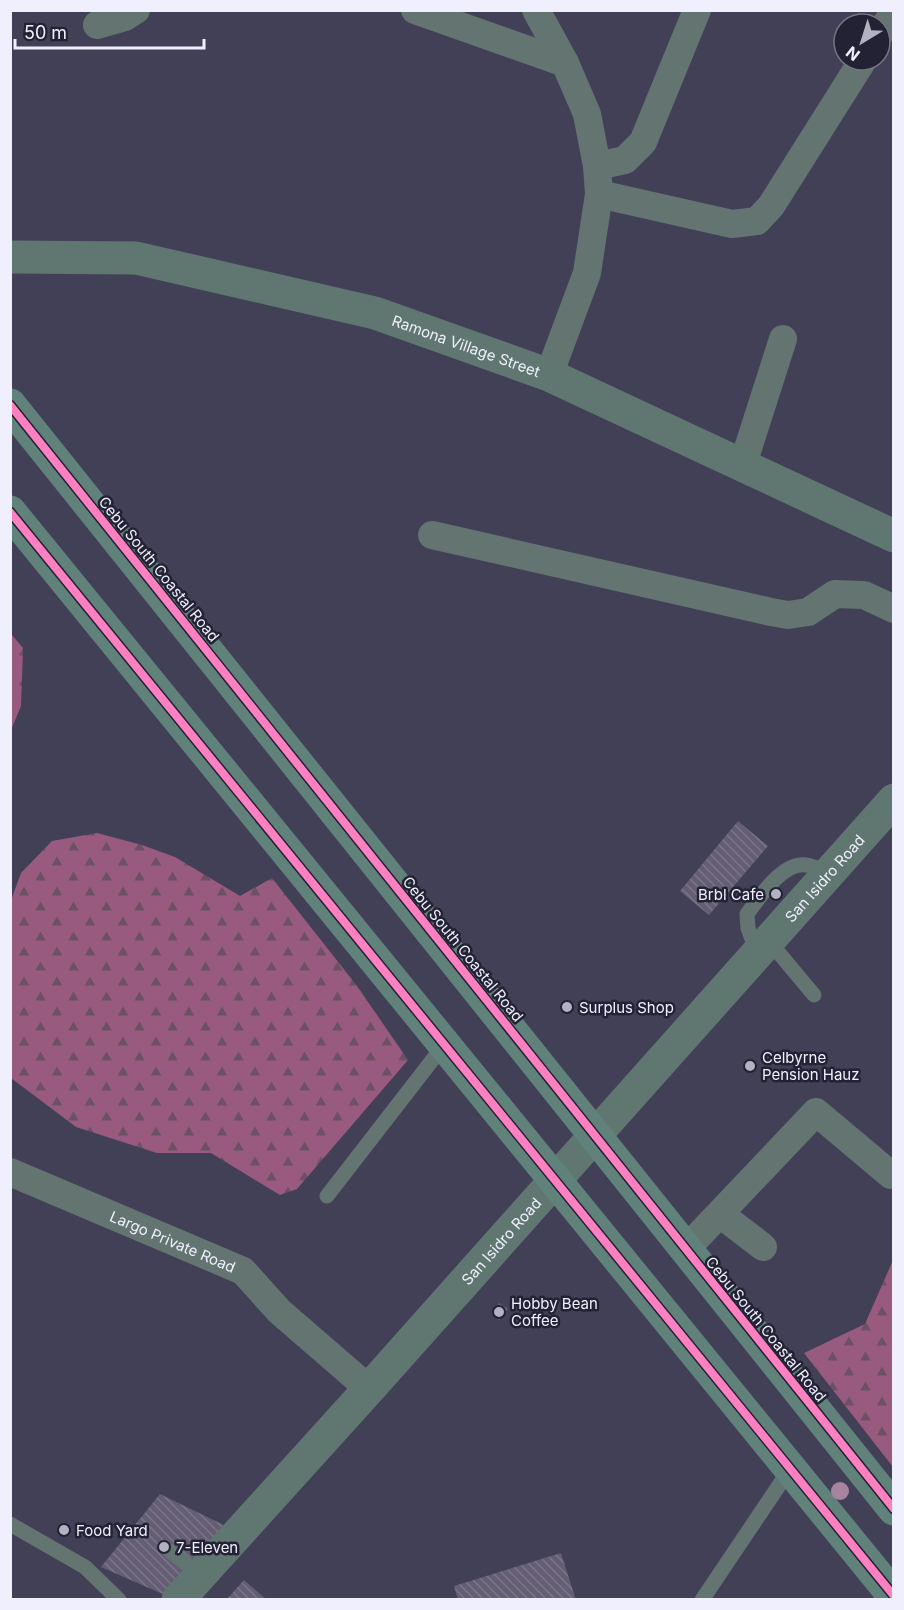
<svg xmlns="http://www.w3.org/2000/svg" width="904" height="1610" viewBox="0 0 904 1610" font-family="Inter,sans-serif">
<style>
.forest{fill:url(#forest-firs)}
.building{fill:url(#building-back-hatch)}
.lines{fill:none;stroke-linecap:round;stroke-linejoin:round}
.lane{stroke:#637471;stroke-width:15}
.street{stroke:#637471;stroke-width:28}
.secondary{stroke:#607771;stroke-width:33}
.highway{stroke:#61827b;stroke-width:33}
.cycleway-casing{stroke:#232234;stroke-width:11}
.cycleway{stroke:#ff80c0;stroke-width:8}
.tree{fill:#a6839f}
.poi-dot{fill:#b2b2c3;stroke:#232234;stroke-width:2}
.labels{text-anchor:middle;dominant-baseline:central;stroke-width:5;stroke-linejoin:round;paint-order:stroke}
.street-label{font-size:15px;fill:#efeffe;stroke:#232234}
.poi-label{font-size:15px;fill:#efeffe;stroke:#232234;text-anchor:start}
</style>
<defs>
<pattern id="forest-firs" width="22" height="20" patternUnits="userSpaceOnUse" patternTransform="scale(1.5)"><rect width="22" height="20" fill="#985a7f"/><path d="M5 1l3.5 6h-7zM16 11l3.5 6h-7z" fill="#6c5063"/></pattern>
<pattern id="building-back-hatch" width="6" height="6" patternUnits="userSpaceOnUse" patternTransform="scale(1.5)"><rect width="6" height="6" fill="#645d74"/><path d="M-1 5l2 2M0 0l6 6M5-1l2 2" fill="none" stroke="#7a7589"/></pattern>
</defs>
<rect width="100%" height="100%" fill="#424056"/>
<!-- forest -->
<path class="forest" d="M11,634l12,14 -2,58 -10,24z
M97,833l45,12 33,12 65,39 32,-18 85,108 51,74 -111,129 -17,6 -69,-42h-54l-81,-26 -65,-49 -1,-175 11,-30 31,-32z
M893,1260v207l-89,-114 61,-29z"/>
<!-- building -->
<path class="building" d="M738,821l30,25 -59,69 -29,-24z
M499,1303l9,6 -9,11 -7,-6z
M160,1494l70,34 -63,68 -66,-29z
M561,1553l15,47h-118l-4,-14z
M244,1580l23,20h-41z"/>
<g class="lines">
<!-- lane -->
<path class="lane" d="M768,940l46,55
M757,953l-9,-25 -1,-14c12,-16 36,-53 59,-49 7,1 15,5 22,8
M327,1196l117,-151
M10,1524l75,43 34,33
M170,1551l31,24
M702,1600l88,-131"/>
<!-- street -->
<g class="street">
<path d="M415,10l150,53"/>
<path d="M536,10l29,53 22,51 10,52 2,28 -12,79 -38,102"/>
<path d="M97,25l28,-8 11,-7"/>
<path d="M880,33l14,-21"/>
<path d="M597,166l28,-6 18,-18 54,-132"/>
<path d="M599,194l133,30 25,-3 14,-15 92,-146"/>
<path d="M743,464l40,-125"/>
<path d="M432,535l339,77 17,3 20,-3 27,-18 29,1 30,14"/>
<path id="s1" d="M10,1172l233,99 36,40 90,78"/>
<path d="M720,1214l43,33"/>
<path d="M685,1250l131,-138 75,63"/>
</g>
<!-- secondary -->
<g class="secondary">
<path id="s2" d="M10,257l126,1 239,55 174,62 345,161"/>
<path id="s3" d="M178,1600l191,-211 525,-589"/>
</g>
<!-- highway -->
<path class="highway" d="M10,405l884,1104
M10,512l884,1084"/>
<!-- cycleway casing -->
<g class="cycleway-casing">
<path id="cycleway" d="M10,405l884,1104
M10,512l884,1084"/>
</g>
<!-- cycleway -->
<use href="#cycleway" class="cycleway"/>
</g>
<!-- trees -->
<circle class="tree" cx="840" cy="1491" r="9"/>
<!-- markers -->
<g class="poi-dot">
<circle cx="776" cy="894" r="6"/>
<circle cx="567" cy="1007" r="6"/>
<circle cx="750" cy="1066" r="6"/>
<circle cx="499" cy="1312" r="6"/>
<circle cx="64" cy="1530" r="6"/>
<circle cx="164" cy="1547" r="6"/>
</g>
<g class="labels">
<!-- street labels -->
<g class="street-label">
<text stroke="none"><textPath href="#s2" startOffset="468">Ramona Village Street</textPath></text>
<text transform="translate(159 569) rotate(51)">Cebu South Coastal Road</text>
<text stroke="none"><textPath href="#s3" startOffset="969">San Isidro Road</textPath></text>
<text transform="translate(463 949) rotate(51)">Cebu South Coastal Road</text>
<text stroke="none"><textPath href="#s3" startOffset="483">San Isidro Road</textPath></text>
<text stroke="none"><textPath href="#s1" startOffset="177">Largo Private Road</textPath></text>
<text transform="translate(766 1329) rotate(51)">Cebu South Coastal Road</text>
</g>
<!-- poi labels -->
<g class="poi-label">
<text x="764" y="894" text-anchor="end">Brbl Cafe</text>
<text x="579" y="1007">Surplus Shop</text>
<text x="762" y="1057">Celbyrne<tspan x="762" dy="17">Pension Hauz</tspan></text>
<text x="511" y="1303">Hobby Bean<tspan x="511" dy="17">Coffee</tspan></text>
<text x="76" y="1530">Food Yard</text>
<text x="176" y="1547">7-Eleven</text>
</g>
</g>
<!-- border -->
<rect width="904" height="1610" fill="none" stroke="#efeffe" stroke-width="24"/>
<!-- north arrow -->
<g transform="translate(862 42) rotate(218)"><circle r="28" fill="#232234" stroke="#757485" stroke-width="1.5"/>
<path d="M0-4.5L10 22L0 15L-10 22Z" fill="#b2b2c3"/>
<text y="-9" font-size="16" font-weight="bold" text-anchor="middle" fill="#efeffe">N</text>
</g>
<!-- scale -->
<path d="M15 39v9h189v-9" fill="none" stroke="#efeffe" stroke-width="3"/>
<text x="24" y="39" font-size="18" fill="#efeffe" stroke="#232234" stroke-width="4.5" paint-order="stroke">50 m</text>
</svg>
